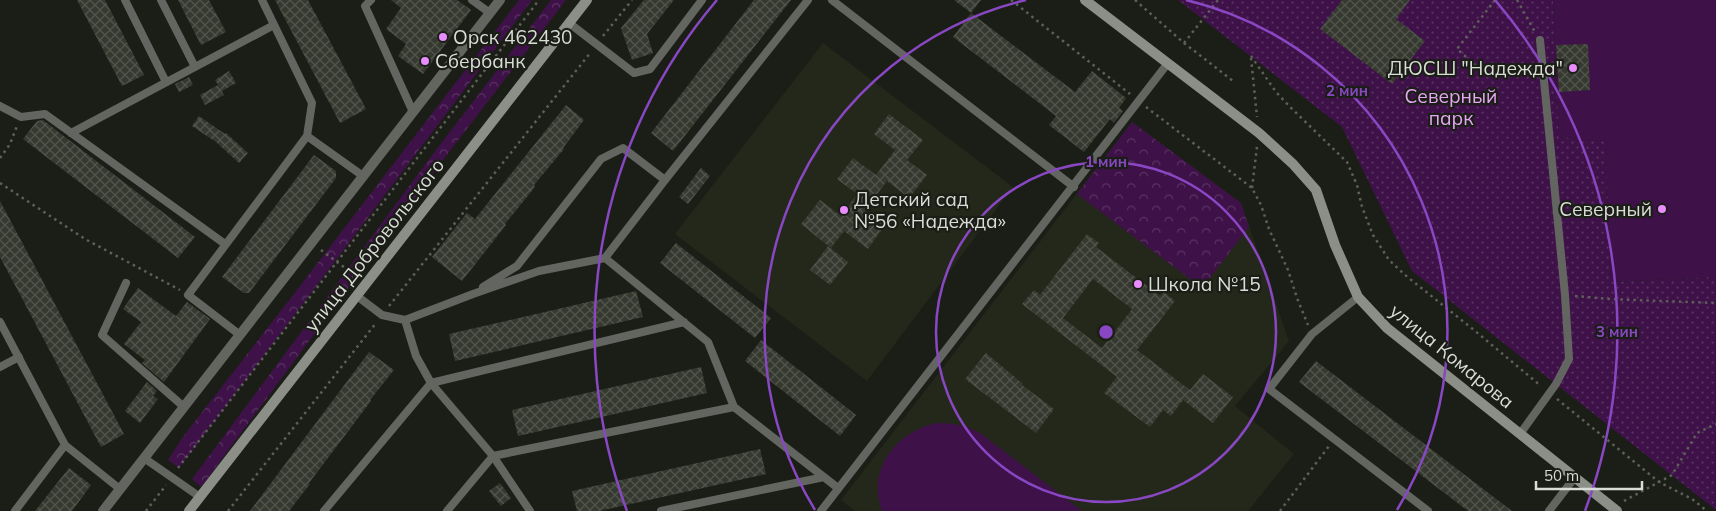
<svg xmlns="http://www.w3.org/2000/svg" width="1716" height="511" viewBox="0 0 1716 511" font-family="Mulish,sans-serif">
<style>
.built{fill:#23281a}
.green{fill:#3f1149}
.forest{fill:url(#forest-crowns)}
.park{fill:url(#park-dots)}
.building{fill:url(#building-cross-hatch);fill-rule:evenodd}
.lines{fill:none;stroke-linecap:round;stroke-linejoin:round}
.path{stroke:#5d6059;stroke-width:2.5;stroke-dasharray:2.5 4;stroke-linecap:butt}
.lane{stroke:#636561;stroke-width:8}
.street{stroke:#636561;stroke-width:10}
.secondary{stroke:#8c8f87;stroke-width:10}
.ring{fill:none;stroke:#8947c3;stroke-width:2.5}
.poi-dot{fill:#e98dfe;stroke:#1b1e16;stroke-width:2}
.labels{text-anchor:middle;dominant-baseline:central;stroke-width:4.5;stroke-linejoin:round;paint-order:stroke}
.poi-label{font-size:19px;fill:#daddd7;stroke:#1b1e16;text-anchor:start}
.park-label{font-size:19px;fill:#e7a6f5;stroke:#1b1e16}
.street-label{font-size:19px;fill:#daddd7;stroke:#1b1e16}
.centre{fill:#8947c3;stroke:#1b1e16;stroke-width:2.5}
.ring-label{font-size:15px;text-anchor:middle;font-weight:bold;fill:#8947c3;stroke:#1b1e16;stroke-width:4.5;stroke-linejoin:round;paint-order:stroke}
</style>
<defs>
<pattern id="forest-crowns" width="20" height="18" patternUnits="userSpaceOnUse" patternTransform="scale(1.25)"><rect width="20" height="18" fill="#3f1149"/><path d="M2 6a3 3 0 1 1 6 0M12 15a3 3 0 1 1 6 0" fill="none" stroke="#5a3362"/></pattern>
<pattern id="park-dots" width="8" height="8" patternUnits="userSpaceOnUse" patternTransform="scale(1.25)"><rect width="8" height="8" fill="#3f1149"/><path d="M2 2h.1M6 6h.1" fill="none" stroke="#5a3362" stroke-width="1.8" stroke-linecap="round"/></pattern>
<pattern id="building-cross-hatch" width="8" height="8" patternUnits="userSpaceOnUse" patternTransform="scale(1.25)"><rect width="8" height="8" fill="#35392f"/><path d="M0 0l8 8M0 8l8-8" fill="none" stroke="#52554c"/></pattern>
</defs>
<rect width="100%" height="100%" fill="#1b1e16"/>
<!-- built -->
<path class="built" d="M823,43l190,144 -146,194 -192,-147z
M1132,122l109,81 48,138 -54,65 59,48 -46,57h-393l-14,-11z"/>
<!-- green -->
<path class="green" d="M1553,0h163v277l-106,5 -4,-141 -47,-4z
M936,423c16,0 29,2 44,10l102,78h-200c-15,-42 13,-78 54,-88z"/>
<!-- forest -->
<path class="forest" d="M519,0h13l-353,468 -11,-8 14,-22 108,-139z
M551,0h15l-120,156 -245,331 -9,-8 244,-329z
M1132,122l109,81 8,24 -47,61 -125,-94z"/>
<!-- park -->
<path class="park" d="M1178,0h375l6,137 47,4 4,141 106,-5v233l-304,-239 -70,-144z"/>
<!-- building -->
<path class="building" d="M77,0h28l39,75 -22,11z
M178,0h31l17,32 -25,13z
M275,0h33l58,109 -26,14z
M391,0h66l14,10 -48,64 -25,-18 8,-12 -20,-15 15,-21z
M644,0h30l-27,34 6,19 -21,7 -11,-32z
M754,0h37l-118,151 -22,-18z
M954,0h27l-10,13z
M1342,0h68l-14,19 29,22 -33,43 -72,-55z
M971,13l104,79 17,-21 34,27 -7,10 4,3 -9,12 -4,-4 -26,33 -35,-27 7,-9 -103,-79z
M1588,44l2,46 -31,2 -3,-47z
M229,71l7,12 -14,8 -7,-11z
M189,77l4,8 -14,7 -4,-8z
M218,85l6,10 -19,10 -5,-10z
M566,105l18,15 -21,28 1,1 -30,36 1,2 -30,37 1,1 -44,56 -30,-24 35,-44 8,6z
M889,114l34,26 -16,20 20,15 -18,23 -22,-17 -22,29 20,15 -17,24 -24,-18 -13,17 -30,-24 19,-24 21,16 16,-22 -20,-15 16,-21 23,17 19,-25 -21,-16z
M199,116l26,18 1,-1 22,20 -9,10 -23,-21 -24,-16z
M43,120l152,117 -17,21 -155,-119 14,-18z
M314,155l22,16v7l-87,115h-5l-22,-16z
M701,168l9,8 -22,28 -9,-7z
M0,201l124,233 -23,13 -101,-190z
M1087,234l12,9 -3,4 64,49 4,-4 11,9 -38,49 53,40 13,-16 30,23 -20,26 -30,-23 -12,16 -8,-6 -13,17 -46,-34 13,-16 -95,-73 12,-14 6,5zM1093,279l39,30 -30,39 -39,-30z
M676,243l95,75 -16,20 -95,-75z
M828,246l20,16 -18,23 -20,-15z
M138,288l38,28 11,-14 23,17 -46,63 -22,-19 3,-3 -21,-16 17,-22 -18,-13z
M636,291l7,26 -188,44 -6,-27z
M761,340l95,75 -16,21 -95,-75z
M369,352l25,18 -24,30 1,1 -62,82 1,1 -21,27h-39z
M986,353l37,31 -1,1 32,24 -18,24 -71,-54z
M1316,361l196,150h-44l-169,-129z
M701,367l6,26 -189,43 -6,-26z
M147,382l10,9 -4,5 5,3 -18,24 -15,-12z
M760,449l6,25 -167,37h-22l-5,-20z
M69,468l22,17 -19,26h-37z
M500,483l11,15 -10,8 -12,-15z"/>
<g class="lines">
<!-- path -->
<path class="path" d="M1011,0l119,94
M1135,0l49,43 49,38
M1495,0l-38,49 25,22 51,-2
M1517,0l18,32
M603,36l29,-36
M1184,43l34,-43
M1251,56l25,36 14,15 57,55 10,23 5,22 11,28 16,25 16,15 69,55 67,56
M1251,58l6,59
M1146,107l106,81 9,17 8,24 19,41 9,28 11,27
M0,158l10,-14 7,-18
M0,183l85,56 95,51
M1252,188l5,-41
M321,250l36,27
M1575,296l34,3 107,4
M389,306l202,-254
M1557,399l102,83 33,17 15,12
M178,468l361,-468
M1624,501l48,-26 25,-42 19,-9
M146,511l20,-26
M228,511l148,-188
M1280,511l49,-65"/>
<!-- lane -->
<path class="lane" d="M125,0l41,82
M161,0l34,67
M371,0l-6,6 48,106
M472,0l18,13
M832,0l242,187
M569,23l65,50 16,-4 52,-69
M0,106l21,11 24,-3 180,130
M71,133l203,-108
M307,136l56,40
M605,258l103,84 26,65 104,81
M126,283l-24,52 82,72
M483,287l34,-21 84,-107 22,-11 42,32
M357,296l25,19 23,5 68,-26 66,-23 66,-13 60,-78 143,-180
M1358,297l-46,37 -43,55 159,122
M405,320l11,36 15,27 62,73 241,-49
M0,322l65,123 55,44
M240,335l-52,-40 119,-159 5,-33 -50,-103
M0,367l19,-10
M1520,434l36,-50 13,-25 -4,-64 -25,-255
M144,458l56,39
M15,511l50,-66
M324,511l107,-128 253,-61
M447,511l46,-55 37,55
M661,511l163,-34
M821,511l347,-448
M1549,511l26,-34"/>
<!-- street -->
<path class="street" d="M103,511l397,-511"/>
<!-- secondary -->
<path class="secondary" d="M1085,0l174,133 34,31 23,26 19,55 23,52 29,31 230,183
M189,511l398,-511"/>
</g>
<!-- distance rings -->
<g class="ring">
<circle cx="1106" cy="332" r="170"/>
<path d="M815 510A341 341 0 0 1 1026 0M1186 0A341 341 0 0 1 1397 510"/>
<path d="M627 511A511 511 0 0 1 717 0M1495 0A511 511 0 0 1 1585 511"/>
</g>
<!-- markers -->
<g class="poi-dot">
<circle cx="443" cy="37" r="5"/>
<circle cx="425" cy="61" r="5"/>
<circle cx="1573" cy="68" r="5"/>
<circle cx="1662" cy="209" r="5"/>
<circle cx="844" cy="210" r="5"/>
<circle cx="1138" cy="284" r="5"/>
</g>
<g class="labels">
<!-- poi labels -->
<g class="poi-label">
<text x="453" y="37">Орск 462430</text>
<text x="435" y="61">Сбербанк</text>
<text x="1563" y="68" text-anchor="end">ДЮСШ "Надежда"</text>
<text x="854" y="199">Детский сад<tspan x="854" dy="22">№56 «Надежда»</tspan></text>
<text x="1652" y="209" text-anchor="end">Северный</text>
<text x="1148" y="284">Школа №15</text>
</g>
<!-- park labels -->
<g class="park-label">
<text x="1451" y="96">Северный<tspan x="1451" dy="22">парк</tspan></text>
</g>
<!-- street labels -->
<g class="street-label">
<text transform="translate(374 245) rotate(-52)">улица Добровольского</text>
<text transform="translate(1452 356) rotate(39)">улица Комарова</text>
</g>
</g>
<circle cx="1106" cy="332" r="8" class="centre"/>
<g class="ring-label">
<text x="1347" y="96">2 мин</text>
<text x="1106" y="167">1 мин</text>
<text x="1617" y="337">3 мин</text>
</g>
<!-- scale -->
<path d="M1536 481v8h106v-8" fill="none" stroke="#daddd7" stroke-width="2.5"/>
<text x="1544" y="481" font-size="15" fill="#daddd7" stroke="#1b1e16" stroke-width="4" paint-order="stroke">50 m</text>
</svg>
